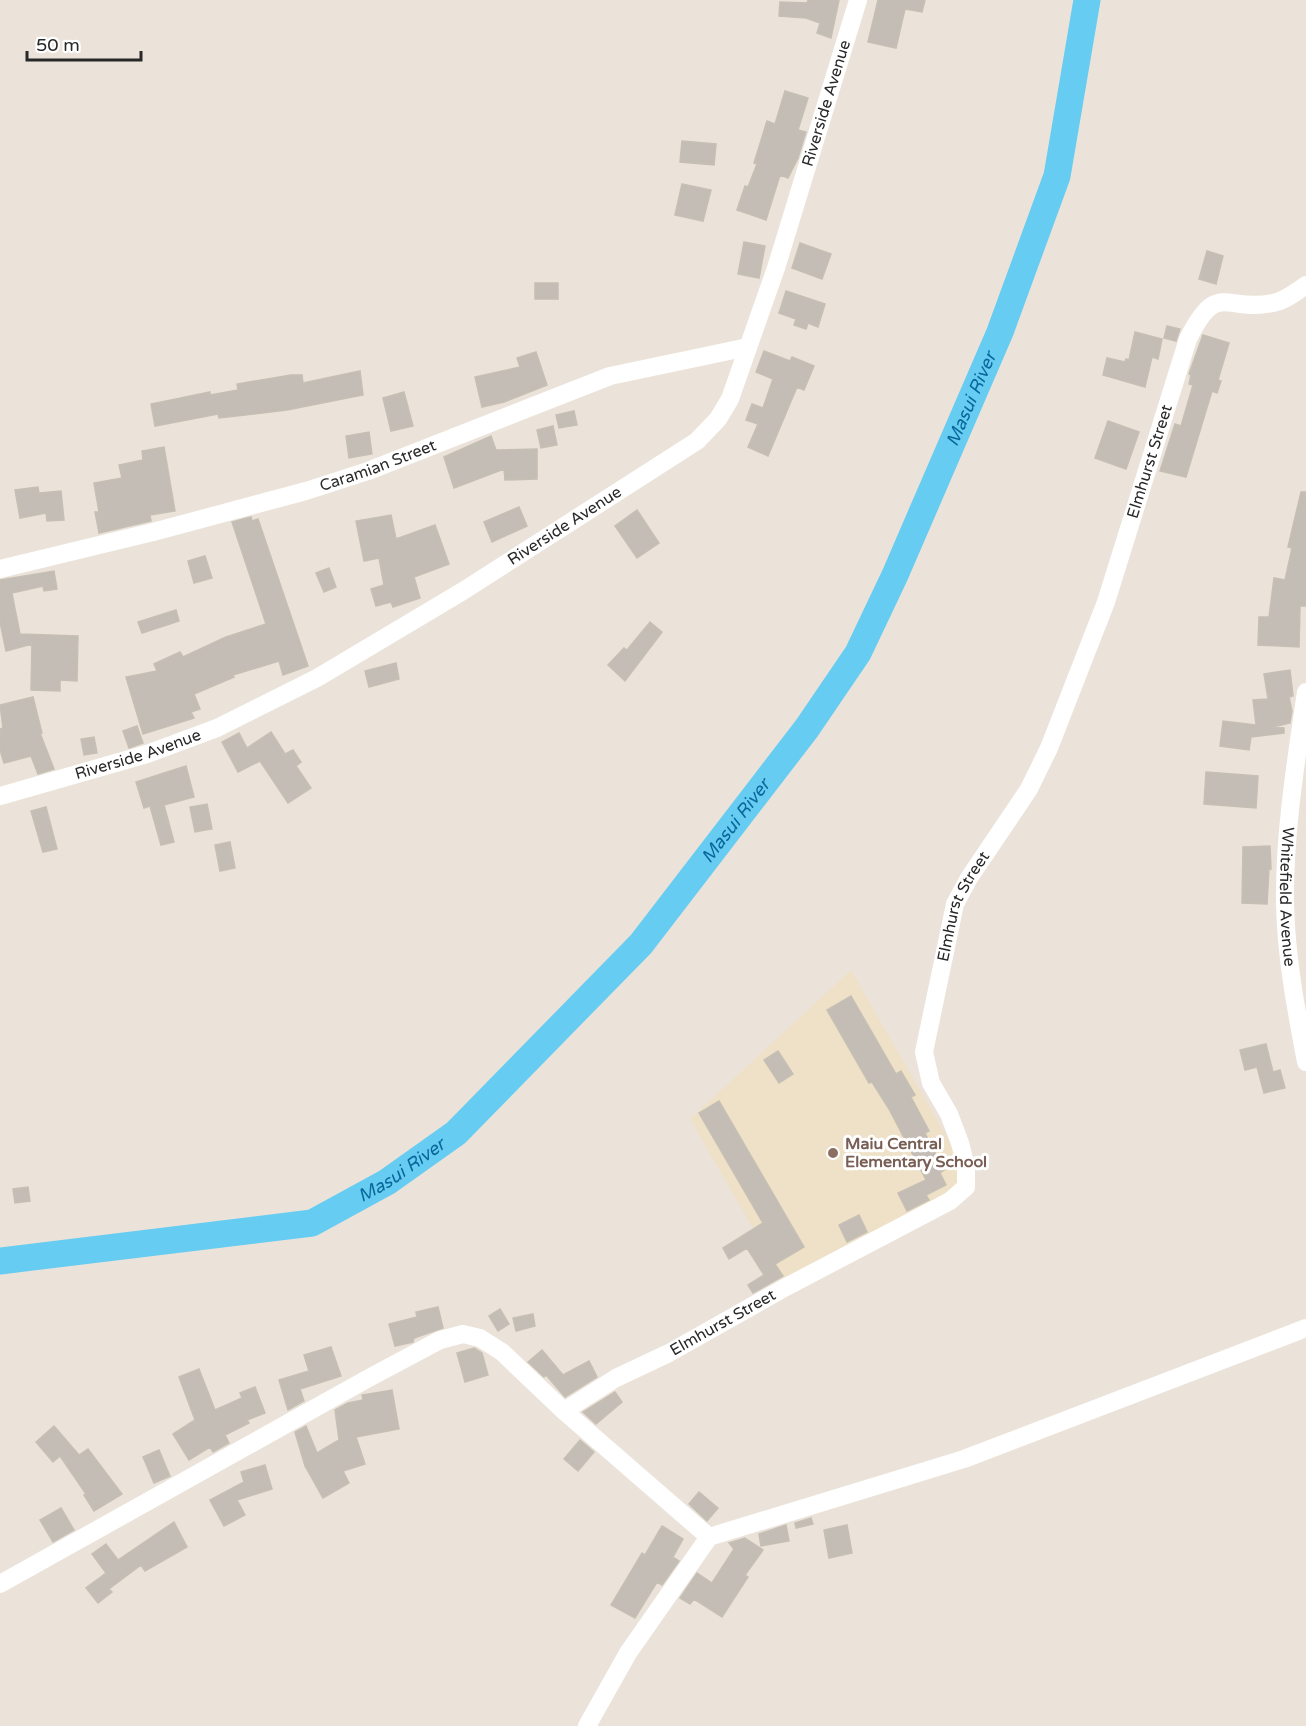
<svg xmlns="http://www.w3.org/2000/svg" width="1306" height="1726" viewBox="0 0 1306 1726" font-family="'Varela Round',sans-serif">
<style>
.education{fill:#eee1c7}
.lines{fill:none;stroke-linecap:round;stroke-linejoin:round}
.river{stroke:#67ccf2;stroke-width:27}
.building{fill:#c3bdb6;stroke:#c6bfb3;stroke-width:1.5}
.minor{stroke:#fff;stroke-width:18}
.education-dot{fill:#8d6e63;stroke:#fff;stroke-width:2}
.labels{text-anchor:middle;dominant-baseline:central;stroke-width:6;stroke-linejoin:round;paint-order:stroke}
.street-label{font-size:16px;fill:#282828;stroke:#fff}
.education-label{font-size:16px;font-weight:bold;fill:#785e54;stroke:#fff;text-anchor:start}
.water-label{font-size:18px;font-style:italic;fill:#09689b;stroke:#fff}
</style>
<rect width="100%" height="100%" fill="#ebe3d9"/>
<!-- education -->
<path class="education" d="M851,970l125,218 -191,96 -95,-165z"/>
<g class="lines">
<!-- river -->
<path class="river" id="s1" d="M0,1261l312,-38 75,-41 69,-49 185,-189 166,-216 51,-75 37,-78 105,-243 57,-156 30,-176"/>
</g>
<!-- building -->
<path class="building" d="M808,0h31l-8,38 -14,-5 3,-10 -14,-5 -27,-2 1,-14 27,1z
M878,0h47l-3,12 -17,-3 -9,39 -28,-6z
M785,91l23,7 -10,32 8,2 -8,26 -10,20 -8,-3 -14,45 -29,-10 8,-24 3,1 9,-23 -3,-1 13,-42 8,3z
M682,141l34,3 -2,21 -34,-3z
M682,184l29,6 -8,31 -28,-6z
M744,242l21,4 -6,32 -21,-4z
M800,243l31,11 -9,25 -30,-11z
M1207,251l16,5 -7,28 -17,-5z
M535,283h23v16h-23z
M786,291l39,13 -7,23 -10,-4 -2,6 -12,-4 2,-6 -17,-6z
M1167,326l13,3 -4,12 -12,-3z
M1135,332l27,7 -4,20 -6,-2 -7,30 -42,-12 4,-17 18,4 1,-3 3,1z
M1203,335l26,8 -11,37 3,1 -4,12 -5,-2 -26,86 -26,-6 15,-47 6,2 12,-41 -4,-1 2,-9 -2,-1z
M764,351l26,10 2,-4 22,9 -10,24 -7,-3 -29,69 -20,-9 10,-23 -12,-4 6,-16 11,4 10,-29 -17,-7z
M536,352l11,33 -43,17 -22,5 -7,-30 45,-10 -3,-9z
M360,371l3,24 -76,15 -68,8 -1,-4 -63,12 -4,-22 59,-12v3l28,-5 -1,-6 54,-9h11l1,8z
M404,392l9,34 -22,5 -8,-33z
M574,411l3,14 -18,3 -3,-13z
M1108,421l31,11 -13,37 -31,-11z
M553,426l4,19 -16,3 -4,-18z
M369,432l3,22 -23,4 -3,-22z
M491,436l5,14 41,-1v30l-32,1 -1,-11 -50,19 -10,-31z
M164,447l11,64 -25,4 1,6 -52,12 -4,-21h4l-5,-29 28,-5 -3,-13 24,-5 -1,-9z
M38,487l1,6 22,-2 3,29 -17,1 -1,-8 -26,5 -5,-28z
M1301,492h5v114h-6l-1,41 -41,-2 1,-28h10l5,-39 11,2 7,-32 -4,-1z
M519,507l8,19 -35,16 -8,-20z
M637,510l22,33 -22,15 -22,-32z
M391,515l5,24 39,-14 14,39 -35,13 6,21 -27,9 -2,-5 -15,4 -5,-17 13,-4 -5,-27 -15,3 -8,-40z
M251,517l1,4 6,-2 50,147 -25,9 -4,-14 -46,14 1,2 -40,17 6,15 -9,3 3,6 -51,16 -17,-57 31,-6 -3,-7 26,-12 3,5 43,-20 40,-13 -34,-102z
M205,556l7,22 -18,5 -6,-22z
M329,568l7,19 -12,5 -8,-19z
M54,571l3,18 -13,2 -1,-5 -31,7 3,16 5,25 58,2 -1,45 -17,-1v11l-29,-1 1,-46 -26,7 -6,-29v-42z
M176,610l3,11 -37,12 -4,-11z
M650,622l12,10 -37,49 -17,-16 16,-17 3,2z
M396,663l3,16 -30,8 -4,-16z
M1290,670l3,26 -4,1 3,14 -2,12 -17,4 11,1v5l-33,4 -2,13 -29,-4 3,-25 33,4 -3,-25 15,-1 -4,-25z
M33,697l9,36h-2l14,36 -16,5 -7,-18 -27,7 -4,-13v-21l3,-1 -3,-23z
M137,726l6,17 -14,5 -6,-17z
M271,732l14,22 8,-4 8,12 -5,4 15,22 -23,15 -28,-42 -22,11 -16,-30 17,-9 8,15z
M94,737l3,16 -13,2 -3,-16z
M186,766l8,31 -30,8 10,37 -13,3 -11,-39 -6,2 -8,-26z
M1206,772l52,4 -2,32 -52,-4z
M207,804l5,25 -17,3 -5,-25z
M46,807l11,42 -14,3 -12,-41z
M230,842l5,26 -15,3 -5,-26z
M1270,846l1,23h-2l-2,35 -25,-1 1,-56z
M851,996l45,78 5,-3 14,24 -4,2 18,34 -4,2 19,37 -4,3 6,12 -20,10 3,5 -22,11 -9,-18 28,-13 -37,-71 -17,-27 -3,1 -42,-73z
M1266,1044l7,28 7,-2 5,18 -21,5 -7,-26 -12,3 -5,-20z
M778,1051l15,23 -14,9 -15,-23z
M719,1101l85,146 -29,17 8,12 -30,17 -5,-8 16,-10 -17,-27 -18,11 -6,-11 40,-25 -64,-110z
M28,1187l2,14 -15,2 -2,-14z
M859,1215l8,17 -20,10 -8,-17z
M438,1307l5,21 -29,10 -1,4 -18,4 -6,-22 28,-7 -1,-5z
M500,1309l9,15 -11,7 -9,-15z
M533,1314l2,12 -19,5 -3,-13z
M331,1347l10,29 -41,13 4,12 -16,9 -9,-30 30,-9 -5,-16z
M474,1348l8,5 6,22 -23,7 -8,-29z
M542,1350l21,25 26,-14 8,16 -32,20 -19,-22 -2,2 -16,-15z
M199,1369l16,41 27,-12 -2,-5 15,-6 10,26 -18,7 2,3 -24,12 4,8 -16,9 -3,-5 -21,13 -16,-26 22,-14 -16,-43z
M392,1390l7,39 -43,8 9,27 -22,7 6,12 -26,15 -18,-32 -10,-34 11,-6 11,27 22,-13 -4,-30 13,-7 15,-3 -1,-5z
M615,1392l7,10 -26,22 -13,-12z
M54,1426l25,29 9,-6 34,45 -28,17 -10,-16 2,-1 -26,-38 -7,6 -17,-20z
M580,1440l14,12 -16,19 -14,-12z
M159,1450l11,26 -16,7 -11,-26z
M265,1465l7,24 -35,11 8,15 -21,11 -14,-26 34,-18 -3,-10z
M699,1492l19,16 -11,13 -18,-17z
M61,1508l13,22 -21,12 -13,-22z
M811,1518l2,6 -17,4 -1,-5z
M174,1522l13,25 -42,24 -4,-6 -32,24 3,3 -14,11 -12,-15 20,-15 -14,-19 14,-10 12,16z
M786,1525l3,16 -28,5 -2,-12z
M847,1525l5,28 -23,5 -5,-28z
M662,1526l21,13 -10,18 6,4 -17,24 -5,-3 -22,36 -24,-13 31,-52 3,2z
M745,1538l18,12 -18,25 3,2 -26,40 -28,-18 -4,5 -10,-6 17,-25 15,10 22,-34 -5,-6z"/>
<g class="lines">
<!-- minor -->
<g class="minor">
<path id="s2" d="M0,569l153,-37 153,-41 62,-20 242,-95 138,-29"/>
<path id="s3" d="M1306,692c-10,69 -22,142 -21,211 1,54 11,106 21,159"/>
<path id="s4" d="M0,796l147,-42 70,-26 100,-50 146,-87 234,-150 21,-22 12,-20 46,-131 82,-268"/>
<path id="s5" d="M564,1411l52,-33 53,-25 117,-66 164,-86 16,-14v-21l-6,-23 -11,-29 -18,-31 -7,-31 31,-148 14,-26 60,-89 20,-41 57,-146 82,-263c30,-60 37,-26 85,-36 12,-2 23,-11 33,-18"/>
<path d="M0,1584l367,-205 73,-39 23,-6 17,4 22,14 62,59 145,126"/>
<path d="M587,1726l41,-73 81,-116 255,-78 342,-131"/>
</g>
</g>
<!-- markers -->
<circle class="education-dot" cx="833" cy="1153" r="6"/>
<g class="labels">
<!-- street labels -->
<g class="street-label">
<text stroke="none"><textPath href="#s4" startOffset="1152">Riverside Avenue</textPath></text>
<text stroke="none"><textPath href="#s5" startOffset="1242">Elmhurst Street</textPath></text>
<text stroke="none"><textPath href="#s2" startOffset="392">Caramian Street</textPath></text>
<text stroke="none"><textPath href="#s4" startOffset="630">Riverside Avenue</textPath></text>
<text stroke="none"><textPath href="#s4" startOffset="144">Riverside Avenue</textPath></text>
<text stroke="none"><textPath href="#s3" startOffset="206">Whitefield Avenue</textPath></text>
<text stroke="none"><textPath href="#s5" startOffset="756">Elmhurst Street</textPath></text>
<text stroke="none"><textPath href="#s5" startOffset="182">Elmhurst Street</textPath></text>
</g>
<!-- education labels -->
<g class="education-label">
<text x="845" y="1144">Maiu Central<tspan x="845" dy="18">Elementary School</tspan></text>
</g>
<!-- water labels -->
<g class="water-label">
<text stroke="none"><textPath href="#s1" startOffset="1390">Masui River</textPath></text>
<text stroke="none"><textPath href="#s1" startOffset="904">Masui River</textPath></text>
<text stroke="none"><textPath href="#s1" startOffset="418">Masui River</textPath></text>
</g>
</g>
<!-- scale -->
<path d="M27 51v9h114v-9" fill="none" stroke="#282828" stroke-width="3"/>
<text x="36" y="51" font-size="18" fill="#282828" stroke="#ffffff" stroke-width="4.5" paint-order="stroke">50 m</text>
</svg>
